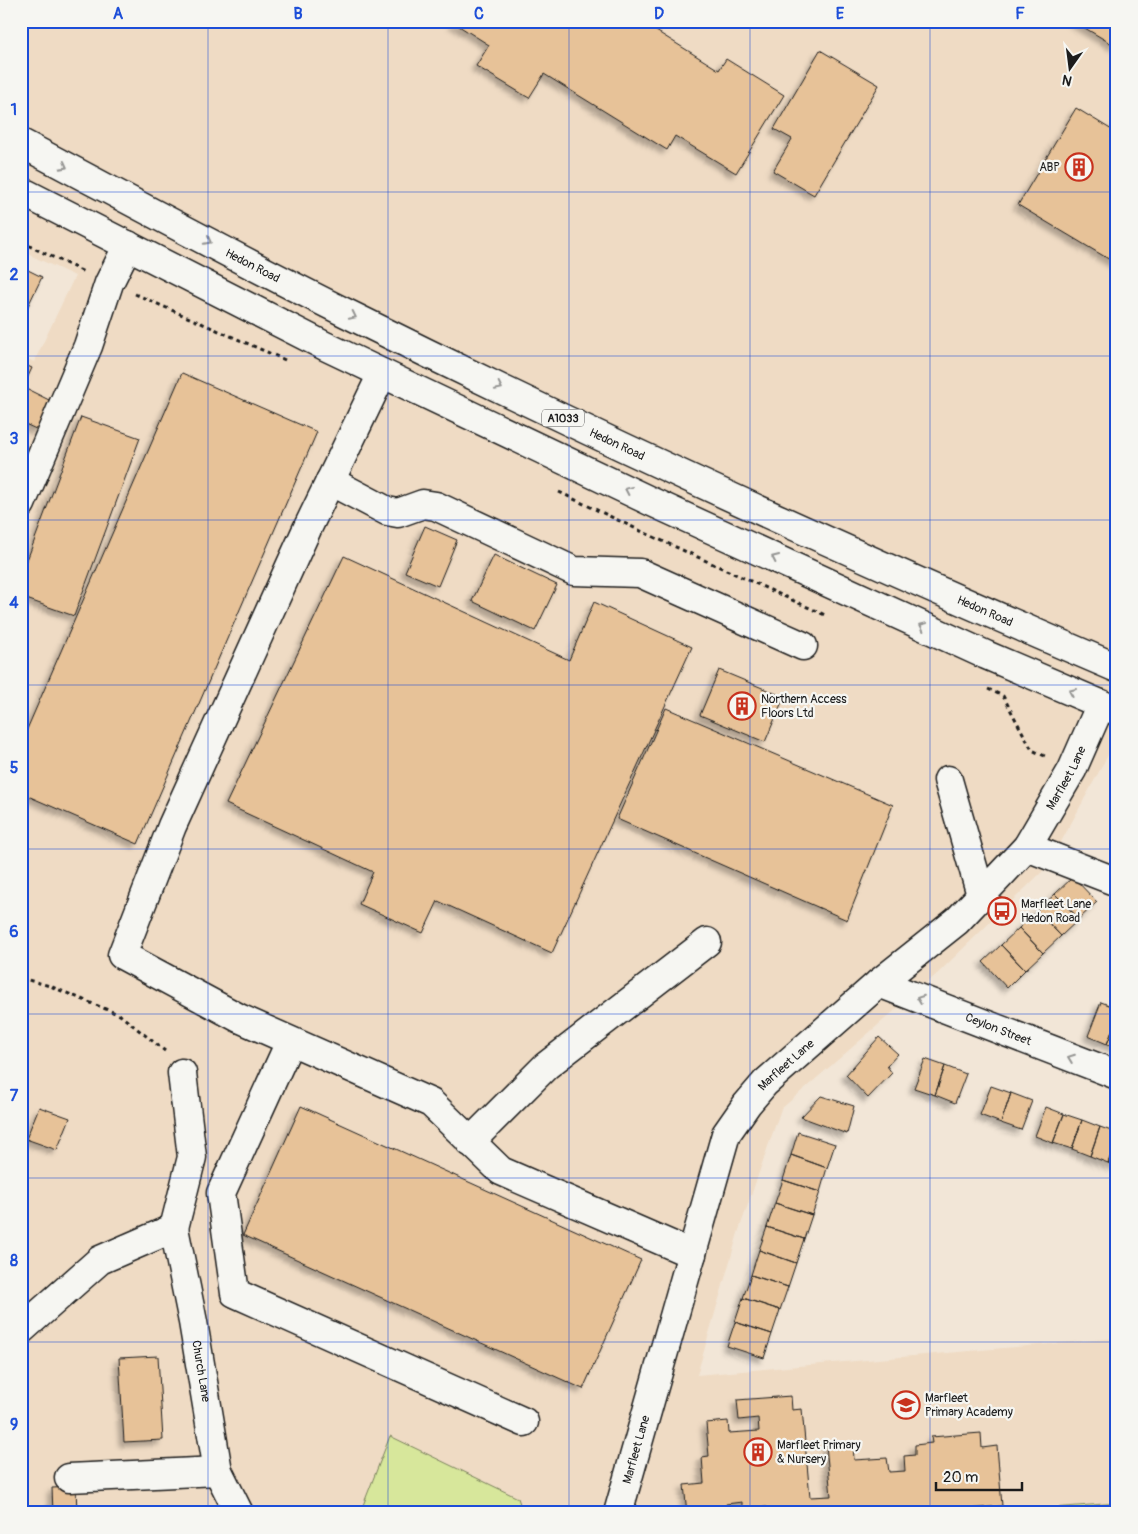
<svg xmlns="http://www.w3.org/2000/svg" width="1138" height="1534" viewBox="0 0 1138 1534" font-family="Pangolin,sans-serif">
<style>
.built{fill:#efdbc4}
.green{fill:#d7e79b;stroke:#7a825c}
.building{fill:#e7c298;stroke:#1c1c1c;filter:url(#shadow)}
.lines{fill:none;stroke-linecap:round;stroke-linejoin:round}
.minor-casing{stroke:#1c1c1c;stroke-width:31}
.highway-casing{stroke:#1c1c1c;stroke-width:31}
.path{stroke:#1c1c1c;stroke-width:3;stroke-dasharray:4 4;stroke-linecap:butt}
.minor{stroke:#f6f6f2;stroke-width:28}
.highway{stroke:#f6f6f2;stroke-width:28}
.oneway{stroke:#949492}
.grid{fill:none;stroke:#1d4ed8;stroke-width:1;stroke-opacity:0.55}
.labels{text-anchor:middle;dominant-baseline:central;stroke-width:4.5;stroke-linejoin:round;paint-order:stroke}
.shield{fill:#f6f6f2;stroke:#5d5d5c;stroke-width:1}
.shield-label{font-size:11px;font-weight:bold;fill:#1c1c1c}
.poi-label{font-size:12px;fill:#1c1c1c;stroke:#f6f6f2;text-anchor:start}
.street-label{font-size:12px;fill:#1c1c1c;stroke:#f6f6f2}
.neatline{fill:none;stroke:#1d4ed8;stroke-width:2}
.grid-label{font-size:16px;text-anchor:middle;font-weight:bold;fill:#1d4ed8}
</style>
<defs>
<filter id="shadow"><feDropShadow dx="-4.5" dy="4.5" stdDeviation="2.5" flood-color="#0004"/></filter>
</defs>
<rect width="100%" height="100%" fill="#f2e6d7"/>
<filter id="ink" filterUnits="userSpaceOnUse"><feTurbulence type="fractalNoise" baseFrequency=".02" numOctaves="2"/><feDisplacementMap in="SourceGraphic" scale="10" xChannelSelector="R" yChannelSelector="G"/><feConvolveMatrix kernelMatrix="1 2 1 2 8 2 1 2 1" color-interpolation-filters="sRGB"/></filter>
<g filter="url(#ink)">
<!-- built -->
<path class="built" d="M21,21h1096v724l-3,-1 -66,122 -110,107 -157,136 -43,124 -41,142 420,-37v165l-130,10h-966v-1157l13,6 41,-86 -54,-25z"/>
<!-- green -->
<path class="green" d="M390,1436l128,62 5,15h-163z
M1117,1503v10h-130z"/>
<!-- building -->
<path class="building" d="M451,21h189l79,49 7,-11 58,36 -48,78 -61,-37 -8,14 -123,-76 -15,24 -53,-32 13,-21z
M1073,21h44v26z
M820,50l59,35 -65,110 -41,-24 19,-32 -18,-10z
M1076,108l36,22 5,-9v143l-99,-59z
M22,267l20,10 -16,33 -5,-2z
M21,363l11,5 -9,19 28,14 -13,29 -17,-8z
M182,373l135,59 -179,412 -117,-51v-50z
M81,417l59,21 -66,178 -53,-19v-21z
M425,526l32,14 -19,46 -33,-14z
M494,555l63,30 -22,46 -63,-30z
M344,556l225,104 25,-58 98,45 -140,306 -114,-52 -15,32 -64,-29 14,-32 -147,-68z
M719,670l65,27 -19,45 -65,-27z
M666,708l227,97 -46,115 -230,-101z
M1073,877l24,25 -18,17 -24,-25z
M1055,894l24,25 -18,17 -24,-25z
M1037,911l24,25 -18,17 -24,-25z
M1019,928l24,25 -18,17 -24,-25z
M1001,945l24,25 -18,18 -24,-26z
M1101,1002l16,6v11l-10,25 -19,-8z
M1117,1019v29l-10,-4z
M879,1037l19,17 -11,12 5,7 -24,25 -22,-23z
M925,1059l20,7 -10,29 -21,-7z
M945,1066l21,8 -11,29 -20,-8z
M991,1086l20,7 -10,30 -21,-8z
M1011,1093l21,8 -11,29 -20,-7z
M821,1096l33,10 -7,28 -46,-17z
M301,1106l340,154 -58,129 -340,-154z
M39,1107l31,11 -13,32 -31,-11z
M1046,1107l18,7 -11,29 -18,-7z
M1064,1114l18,6 -10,29 -19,-6z
M1082,1120l18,7 -10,29 -18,-7z
M1100,1127l17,6v7l-9,23 -18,-7z
M798,1132l37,12 -8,24 -36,-13z
M1117,1140v26l-9,-3z
M791,1155l36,13 -7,24 -37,-12z
M783,1180l37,12 -8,23 -37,-12z
M775,1203l37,12 -8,24 -37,-12z
M767,1227l37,12 -8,24 -37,-13z
M759,1250l37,13 -8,24 -37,-12z
M751,1275l37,12 -8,23 -37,-12z
M743,1298l37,12 -8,24 -37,-12z
M735,1322l37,12 -8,24 -37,-12z
M158,1356l5,84 -39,2 -5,-84z
M791,1396l1,14 10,-1 8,88 21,-1 -5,-51 27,-2 1,17 33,-2 2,14 16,-1 -1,-15 11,-1v-10l17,-2 -1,-6 50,-4 1,15 15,-2 5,60 -78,7h-156l-1,-6 -25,2v-7l-16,2v6l-21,3h-18l-3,-28 20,-2 -2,-26 7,-1 -3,-33 22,-2 1,12 30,-2 -1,-13 -19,2 -2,-20z
M76,1487l1,26h-24l-1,-25z"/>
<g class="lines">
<!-- minor casing -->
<g class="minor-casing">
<g id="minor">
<path d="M382,374l-75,155 -135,297 -50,129 117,63 192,85 70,68 191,83"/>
<path d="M330,481l57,30 11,2 25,-9 13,2 138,65 66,2 163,73"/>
<path d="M21,504l67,-158 21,-63 19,-38"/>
<path d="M948,780l33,115"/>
<path d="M1027,847l90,35"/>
<path id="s1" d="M879,983l238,92"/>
<path d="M290,1042l-69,151 14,100 289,129"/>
<path d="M470,1142l76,-76 161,-124"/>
<path d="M174,1228l18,-71 -10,-84"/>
<path id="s2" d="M21,1330l79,-70 74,-32 19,94 25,149 21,42"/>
<path d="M69,1478l149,-7"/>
<path id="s3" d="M618,1513l108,-379 21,-30 18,-21 114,-100 78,-62 70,-74 45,-77 29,-66"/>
</g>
</g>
<!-- highway casing -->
<g class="highway-casing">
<g id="highway">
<path id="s4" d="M21,143c108,57 216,116 325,170 253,126 511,244 771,355"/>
<path d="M21,191l304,155 325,155 336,154 131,56"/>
</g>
</g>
<!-- path -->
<path class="path" d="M21,242l63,30
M135,294l150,66
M559,492l86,41 180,82
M988,689l15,7 29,54 15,7
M1111,754l2,-3h4
M21,978l29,8 70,29 45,36"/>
<!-- minor -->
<use href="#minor" class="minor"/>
<!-- highway -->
<use href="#highway" class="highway"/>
</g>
<!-- one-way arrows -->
<defs><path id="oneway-chevron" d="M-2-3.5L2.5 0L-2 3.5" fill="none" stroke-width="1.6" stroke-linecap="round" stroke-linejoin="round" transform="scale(1.25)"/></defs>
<g class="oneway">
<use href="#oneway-chevron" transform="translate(64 166) rotate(28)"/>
<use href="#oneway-chevron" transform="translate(208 241) rotate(28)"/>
<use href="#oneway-chevron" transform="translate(353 316) rotate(26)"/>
<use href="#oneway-chevron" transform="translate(499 387) rotate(26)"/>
<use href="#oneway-chevron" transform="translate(628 490) rotate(-155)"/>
<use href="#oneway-chevron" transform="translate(775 558) rotate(-155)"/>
<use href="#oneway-chevron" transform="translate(923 626) rotate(-155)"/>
<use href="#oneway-chevron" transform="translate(1072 692) rotate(-157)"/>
<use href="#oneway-chevron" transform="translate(920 999) rotate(-159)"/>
<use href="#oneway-chevron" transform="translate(1071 1058) rotate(-159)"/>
</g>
</g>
<!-- grid -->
<path class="grid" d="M208,21v1492M388,21v1492M569,21v1492M750,21v1492M930,21v1492M21,192h1096M21,356h1096M21,520h1096M21,685h1096M21,849h1096M21,1014h1096M21,1178h1096M21,1342h1096"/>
<!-- icons -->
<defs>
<g id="building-ring" transform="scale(1.4375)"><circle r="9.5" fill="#f6f6f2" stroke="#c8321e" stroke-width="1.5"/><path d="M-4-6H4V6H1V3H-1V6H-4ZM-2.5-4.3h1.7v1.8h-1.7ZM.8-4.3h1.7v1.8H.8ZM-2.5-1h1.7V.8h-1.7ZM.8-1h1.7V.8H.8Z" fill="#c8321e"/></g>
<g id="bus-ring" transform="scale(1.4375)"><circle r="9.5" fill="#f6f6f2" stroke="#c8321e" stroke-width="1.5"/><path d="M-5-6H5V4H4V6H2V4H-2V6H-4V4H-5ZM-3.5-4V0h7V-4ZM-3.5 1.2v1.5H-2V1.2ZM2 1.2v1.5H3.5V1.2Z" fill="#c8321e"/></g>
<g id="school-ring" transform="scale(1.4375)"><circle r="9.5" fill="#f6f6f2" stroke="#c8321e" stroke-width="1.5"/><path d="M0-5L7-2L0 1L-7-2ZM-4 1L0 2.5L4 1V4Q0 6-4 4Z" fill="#c8321e"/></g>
</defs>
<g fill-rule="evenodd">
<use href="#building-ring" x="1079" y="167"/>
<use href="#building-ring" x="742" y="706"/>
<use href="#bus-ring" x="1002" y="911"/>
<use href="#school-ring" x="906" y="1405"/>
<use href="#building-ring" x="758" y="1452"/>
</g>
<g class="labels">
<!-- shield labels -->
<rect class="shield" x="542" y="409.5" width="42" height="17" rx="4"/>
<g class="shield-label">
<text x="563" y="418">A1033</text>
</g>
<!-- poi labels -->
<g class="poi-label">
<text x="1060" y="167" text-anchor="end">ABP</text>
<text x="761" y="699">Northern Access<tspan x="761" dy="14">Floors Ltd</tspan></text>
<text x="1021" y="904">Marfleet Lane<tspan x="1021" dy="14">Hedon Road</tspan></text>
<text x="925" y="1398">Marfleet<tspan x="925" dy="14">Primary Academy</tspan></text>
<text x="777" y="1445">Marfleet Primary<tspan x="777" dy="14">&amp; Nursery</tspan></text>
</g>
<!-- street labels -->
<g class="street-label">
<text stroke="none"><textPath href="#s4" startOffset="262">Hedon Road</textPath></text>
<text stroke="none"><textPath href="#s4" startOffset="668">Hedon Road</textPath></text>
<text stroke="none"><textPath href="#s4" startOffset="1072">Hedon Road</textPath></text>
<text stroke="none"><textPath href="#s3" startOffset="891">Marfleet Lane</textPath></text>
<text stroke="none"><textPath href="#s1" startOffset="128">Ceylon Street</textPath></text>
<text stroke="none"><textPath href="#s3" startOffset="486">Marfleet Lane</textPath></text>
<text stroke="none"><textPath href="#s2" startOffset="332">Church Lane</textPath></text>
<text stroke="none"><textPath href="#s3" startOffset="66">Marfleet Lane</textPath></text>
</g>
</g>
<!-- margin -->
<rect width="1138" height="1534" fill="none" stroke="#f6f6f2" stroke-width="55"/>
<!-- north arrow -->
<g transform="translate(1070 68) rotate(194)" stroke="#f6f6f2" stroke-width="4" paint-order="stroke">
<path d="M0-4L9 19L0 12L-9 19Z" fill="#1c1c1c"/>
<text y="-8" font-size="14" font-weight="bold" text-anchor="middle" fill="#1c1c1c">N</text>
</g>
<!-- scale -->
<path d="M936 1482v8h86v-8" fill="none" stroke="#1c1c1c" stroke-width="2.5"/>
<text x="943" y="1482" font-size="15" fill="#1c1c1c" stroke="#f6f6f2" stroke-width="4" paint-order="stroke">20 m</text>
<rect x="28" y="28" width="1082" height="1478" class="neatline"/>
<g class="grid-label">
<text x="118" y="19">A</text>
<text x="298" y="19">B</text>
<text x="479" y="19">C</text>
<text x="659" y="19">D</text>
<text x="840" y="19">E</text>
<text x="1020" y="19">F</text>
<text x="14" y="115">1</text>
<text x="14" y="280">2</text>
<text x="14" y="444">3</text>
<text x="14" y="608">4</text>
<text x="14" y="773">5</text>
<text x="14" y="937">6</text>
<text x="14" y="1101">7</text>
<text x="14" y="1266">8</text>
<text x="14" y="1430">9</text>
</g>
</svg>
